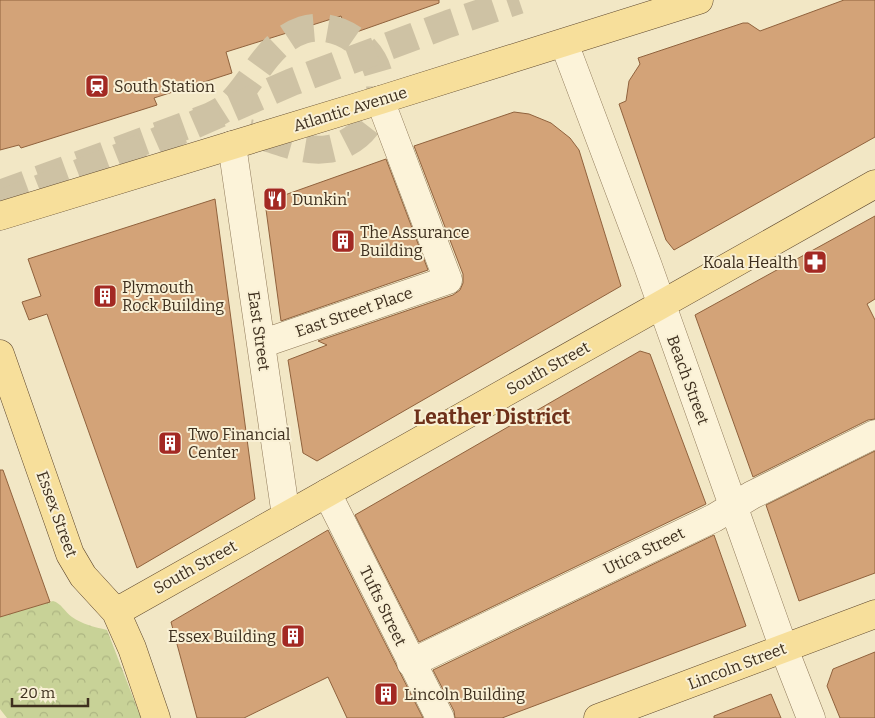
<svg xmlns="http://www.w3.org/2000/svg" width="875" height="718" viewBox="0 0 875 718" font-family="Bitter,serif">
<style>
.park{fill:url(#park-crowns)}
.building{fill:#d3a378;stroke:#90623d}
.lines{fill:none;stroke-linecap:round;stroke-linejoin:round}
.minor-tunnel{stroke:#cec2a4;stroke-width:28;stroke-dasharray:28 14;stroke-linecap:butt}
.highway-tunnel{stroke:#cec2a4;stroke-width:28;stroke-dasharray:28 14;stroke-linecap:butt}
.minor-casing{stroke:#8f7959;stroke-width:29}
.major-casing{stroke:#5d462d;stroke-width:29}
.minor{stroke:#fcf3d9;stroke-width:28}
.major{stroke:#f7df9b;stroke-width:28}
.labels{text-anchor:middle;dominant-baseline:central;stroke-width:4;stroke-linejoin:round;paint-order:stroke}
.poi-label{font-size:16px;fill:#3e2f1e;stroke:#f9f0d5;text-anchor:start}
.street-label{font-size:16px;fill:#3e2f1e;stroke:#f9f0d5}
.district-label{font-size:21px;font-weight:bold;fill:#6e301a;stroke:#f9f0d5}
</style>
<defs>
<pattern id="park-crowns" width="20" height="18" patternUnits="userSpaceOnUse" patternTransform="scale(1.25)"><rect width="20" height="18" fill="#c8d297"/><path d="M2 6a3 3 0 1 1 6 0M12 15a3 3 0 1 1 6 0" fill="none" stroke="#adb582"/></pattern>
</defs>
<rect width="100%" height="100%" fill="#f2e7c5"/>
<!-- park -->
<path class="park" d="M53,601c8,2 12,11 19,16 10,7 22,10 35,13l34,88h-134l-7,-9v-92z"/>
<!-- building -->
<path class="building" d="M0,0h439v3l-91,32 -7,-19 -115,36 6,21 -78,25 3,7 -136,43 -2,-3 -19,5z
M844,0h31v137l-201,113 -8,-10 -47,-136 7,-3 3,-20 11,-17 -2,-6 105,-35h5l12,8z
M514,112l15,2 22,9 19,15 9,12 42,136 -304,175 -14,-8 -15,-93 39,-15 -9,-4 135,-46 7,-5 3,-7v-9l-49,-128z
M386,159l42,111 -147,51 -16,-119z
M215,199l40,300 -118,69 -90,-254 -18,6 -7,-18 19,-6 -13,-37z
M875,216v83l-8,5 8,16v99l-7,1 -115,57 -58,-162z
M640,351l10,3 56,150 -287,138 -64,-127z
M875,451v122l-76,28 -33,-96z
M0,470h3l47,132 -50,15z
M328,530l95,188h-76l-19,-41 -84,41h-47l-26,-96z
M714,535l32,91 -244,92h-47l-1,-7 -21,-41z
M875,652v66h-35l-13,-32 6,-17z
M771,694l10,24h-67v-2z"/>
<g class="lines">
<!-- minor-tunnel -->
<path class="minor-tunnel" d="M0,194l209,-77c10,-5 18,-9 25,-17 22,-24 36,-59 69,-70 32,-10 69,14 76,46 7,34 -18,68 -51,73 -27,4 -53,-11 -79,-16"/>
<!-- highway-tunnel -->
<path class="highway-tunnel" d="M0,204l125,-49 167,-73 156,-58 71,-24"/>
<!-- minor casing -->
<g class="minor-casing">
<path id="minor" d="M564,43l84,223 136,383 27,69
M232,145l54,371
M261,344l187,-64 -68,-180
M327,493l113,225
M411,663l303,-145 38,-23 123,-61"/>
</g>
<!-- major casing -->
<g class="major-casing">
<path id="major" d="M0,216l380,-116 319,-100
M0,354l70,200 13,22 33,36 16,36 24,70
M116,612l759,-428
M598,718l277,-104"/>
</g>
<!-- minor -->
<use href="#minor" class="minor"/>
<!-- major -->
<use href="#major" class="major"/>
</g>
<!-- icons -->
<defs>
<g id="station-square" transform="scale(1.25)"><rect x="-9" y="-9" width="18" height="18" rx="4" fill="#a32923" stroke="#f9f0d5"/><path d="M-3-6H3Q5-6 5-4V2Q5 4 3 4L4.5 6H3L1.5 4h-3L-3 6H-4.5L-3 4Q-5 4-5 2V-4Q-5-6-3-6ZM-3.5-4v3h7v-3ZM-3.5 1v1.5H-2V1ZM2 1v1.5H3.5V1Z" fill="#fff"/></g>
<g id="restaurant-square" transform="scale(1.25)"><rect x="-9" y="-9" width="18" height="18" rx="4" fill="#a32923" stroke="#f9f0d5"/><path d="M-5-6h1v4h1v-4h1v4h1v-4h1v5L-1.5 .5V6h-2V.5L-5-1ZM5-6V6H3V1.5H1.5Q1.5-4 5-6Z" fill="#fff"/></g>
<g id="building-square" transform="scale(1.25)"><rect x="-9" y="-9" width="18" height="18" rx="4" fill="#a32923" stroke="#f9f0d5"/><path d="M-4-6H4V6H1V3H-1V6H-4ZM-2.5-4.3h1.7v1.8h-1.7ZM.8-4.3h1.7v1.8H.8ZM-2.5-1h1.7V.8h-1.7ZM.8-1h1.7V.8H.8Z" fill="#fff"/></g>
<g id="pharmacy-square" transform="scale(1.25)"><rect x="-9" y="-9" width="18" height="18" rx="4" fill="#a32923" stroke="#f9f0d5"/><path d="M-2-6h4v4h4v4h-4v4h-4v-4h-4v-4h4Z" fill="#fff"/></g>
</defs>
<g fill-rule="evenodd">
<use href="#station-square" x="97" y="86"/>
<use href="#restaurant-square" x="275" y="199"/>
<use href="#building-square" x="343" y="241"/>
<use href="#pharmacy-square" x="815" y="262"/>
<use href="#building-square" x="105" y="296"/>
<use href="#building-square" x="170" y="443"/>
<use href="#building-square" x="293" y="636"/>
<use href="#building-square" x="386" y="694"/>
</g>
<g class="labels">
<!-- poi labels -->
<g class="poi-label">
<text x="114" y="86">South Station</text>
<text x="292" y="199">Dunkin'</text>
<text x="360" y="232">The Assurance<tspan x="360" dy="18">Building</tspan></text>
<text x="798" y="262" text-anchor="end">Koala Health</text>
<text x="122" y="287">Plymouth<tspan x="122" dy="18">Rock Building</tspan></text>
<text x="188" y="434">Two Financial<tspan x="188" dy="18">Center</tspan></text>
<text x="276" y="636" text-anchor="end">Essex Building</text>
<text x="404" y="694">Lincoln Building</text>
</g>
<!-- street labels -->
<g class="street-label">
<text transform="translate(350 109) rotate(-17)">Atlantic Avenue</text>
<text transform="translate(354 312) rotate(-19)">East Street Place</text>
<text transform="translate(259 331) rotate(82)">East Street</text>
<text transform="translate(548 368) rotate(-29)">South Street</text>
<text transform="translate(688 380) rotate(70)">Beach Street</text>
<text transform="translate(57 514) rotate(70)">Essex Street</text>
<text transform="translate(644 551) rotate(-26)">Utica Street</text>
<text transform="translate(195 567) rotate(-29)">South Street</text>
<text transform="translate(383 606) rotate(64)">Tufts Street</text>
<text transform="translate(737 666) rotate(-21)">Lincoln Street</text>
</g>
<!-- district labels -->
<g class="district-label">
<text x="492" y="417">Leather District</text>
</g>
</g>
<!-- scale -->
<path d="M12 698v8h76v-8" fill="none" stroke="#3e2f1e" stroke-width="2.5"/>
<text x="20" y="698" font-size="15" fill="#3e2f1e" stroke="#f9f0d5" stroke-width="4" paint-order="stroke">20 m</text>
</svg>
